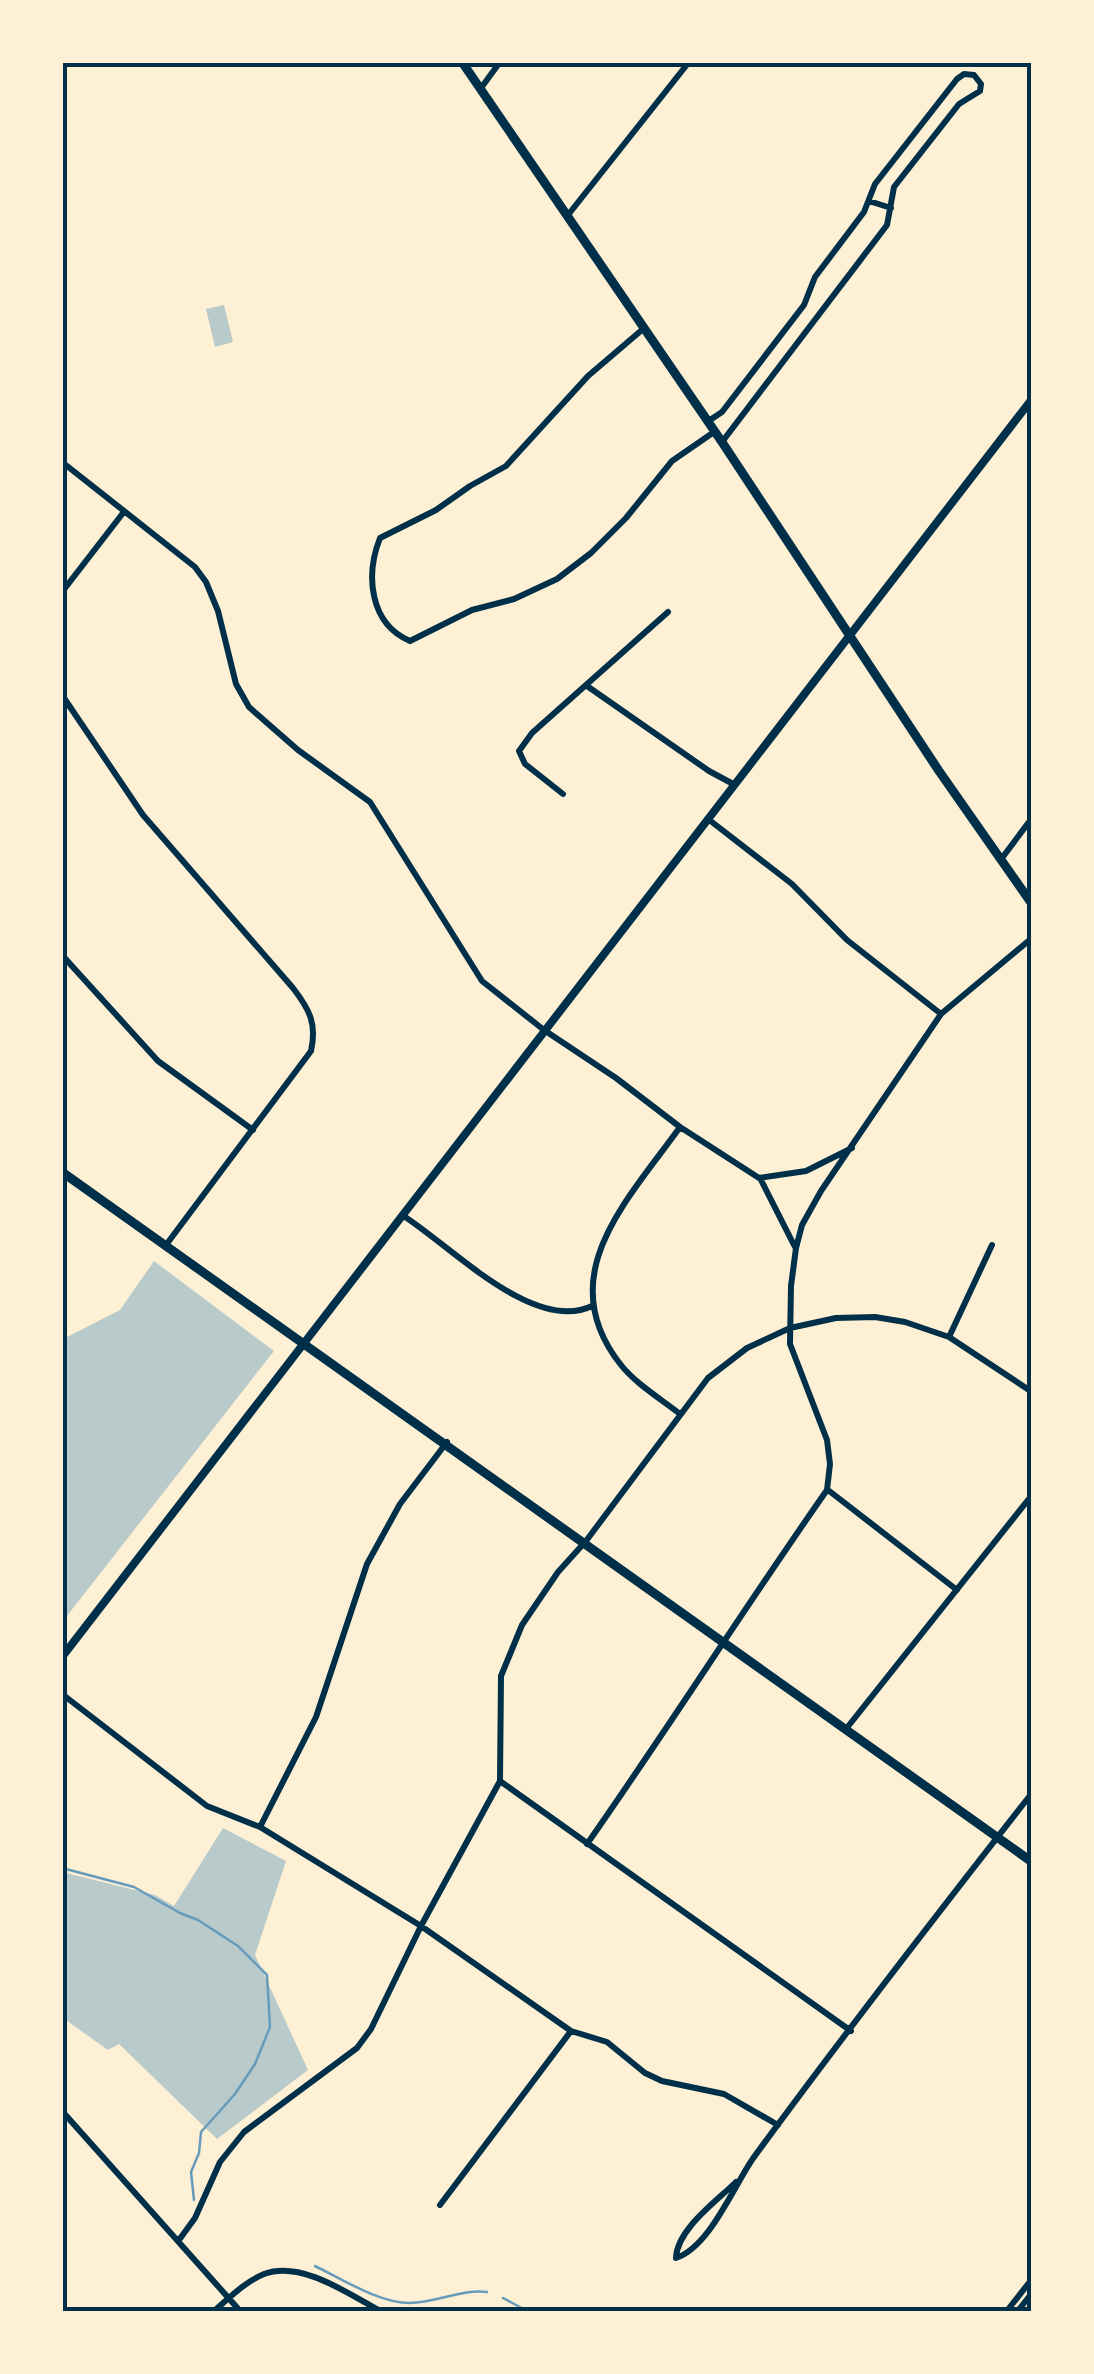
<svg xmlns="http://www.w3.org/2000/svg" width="1094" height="2374" viewBox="0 0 1094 2374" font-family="Lato,sans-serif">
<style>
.green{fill:#b9caca}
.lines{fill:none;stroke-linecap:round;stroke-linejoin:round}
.stream{stroke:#669bbc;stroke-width:2.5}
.minor{stroke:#003049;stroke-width:6}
.tertiary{stroke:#003049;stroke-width:8}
.secondary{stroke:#003049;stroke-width:9}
.primary{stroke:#003049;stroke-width:9}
.neatline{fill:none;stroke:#003049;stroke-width:4}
</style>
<rect width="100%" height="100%" fill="#fdf0d5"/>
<!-- green -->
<path class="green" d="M224,305l9,37 -18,5 -9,-38z
M154,1261l120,90 -211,270v-282l57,-29z
M223,1828l63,33 -31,94 53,115 -91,69 -98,-95 -11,6 -45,-32 -1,-146 93,23 19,11z"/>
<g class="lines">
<!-- stream -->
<path class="stream" d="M62,1868l72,19 46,26 18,7 40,26 29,29 3,52 -15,37 -20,30 -34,38 -2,21 -8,19 3,28
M315,2266c27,13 64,37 95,37 26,0 50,-14 77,-11
M503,2298l26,14"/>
<!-- minor -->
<path class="minor" d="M481,88l19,-26
M869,201l22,7
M568,215l121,-153
M643,329l-55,47 -82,90 -36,20 -34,24 -56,28c-15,38 -10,86 30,103l62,-31 42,-11 43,-20 34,-26 35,-35 46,-57 42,-29
M707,422l15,-10 82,-107 11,-28 49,-65 11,-28 82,-105 7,-5 10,1 7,9 -1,7 -21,13 -65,83 -7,38 -165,217
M62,462l133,105 11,15 12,29 18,73 13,23 49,43 72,52 112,179 62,49 72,48 64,49 79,51 47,-7 46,-23
M62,592l61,-79
M587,686l122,85 26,14
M62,695l81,120 150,173c17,22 24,36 18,63l-145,194
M563,794l-38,-30 -6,-13 13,-18 136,-121
M708,819l84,65 55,56 94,74
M1002,858l30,-40
M62,955l96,106 95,69
M680,1127c-52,73 -130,149 -59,238 15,19 40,34 59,49
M760,1178l35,69
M402,1215c47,29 131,119 190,91
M949,1337l43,-92
M828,1490l129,100
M62,1694l145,112 53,21 161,99 150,105 36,11 38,31 17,8 62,13 54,31
M846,1729l186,-234
M500,1781l351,250
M260,1827l56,-110 51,-153 33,-60 47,-62
M587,1844c82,-117 158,-237 240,-354l3,-26 -3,-24 -37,-96 1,-58 5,-38 6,-23 19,-34 120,-177 91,-76
M62,2111l179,201
M736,2182c-19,19 -59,47 -60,76 34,-11 58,-73 78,-101 90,-123 184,-244 278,-364
M440,2205l131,-174
M179,2240l16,-22 25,-56 24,-30 113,-84 14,-19 50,-103 79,-145 1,-105 21,-51 36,-53 28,-31 122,-163 39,-30 43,-20 46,-10 39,-1 30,5 44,15 83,55
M213,2312c15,-13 33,-31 51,-38 38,-14 86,21 118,38
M1006,2312l26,-33
M1017,2312l15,-19"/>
<!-- tertiary -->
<path class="tertiary" d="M62,1657l970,-1258"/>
<!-- secondary -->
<path class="secondary" d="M62,1172c324,229 648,458 970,690"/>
<!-- primary -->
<path class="primary" d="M462,62l260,380 217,329 93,133"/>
</g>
<!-- border -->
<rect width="1094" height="2374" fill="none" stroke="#fdf0d5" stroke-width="130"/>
<rect x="65" y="65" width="964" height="2244" class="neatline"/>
</svg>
